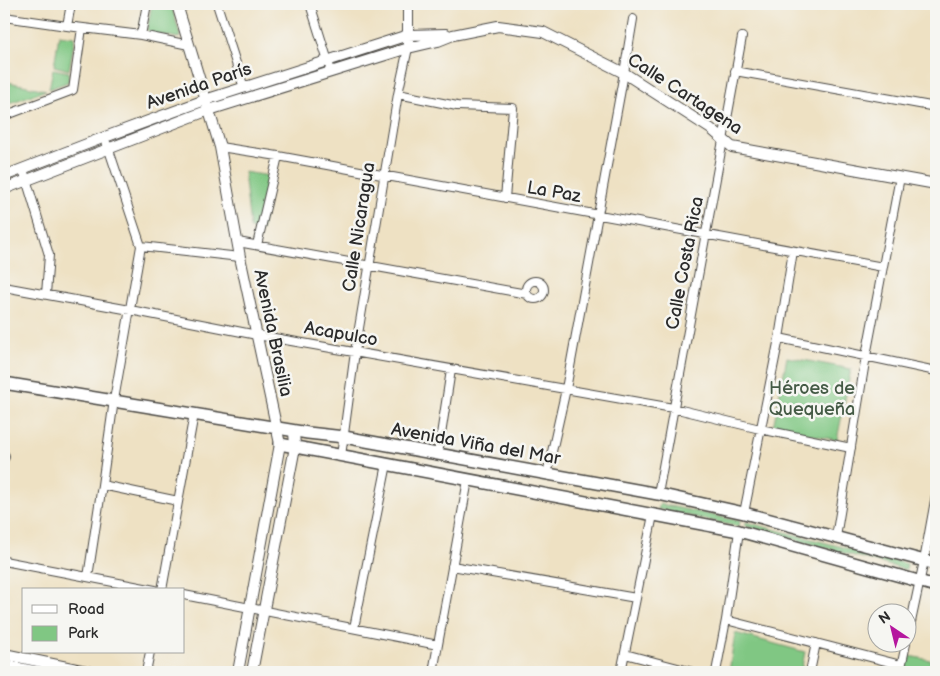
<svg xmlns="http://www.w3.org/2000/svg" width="940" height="676" viewBox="0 0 940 676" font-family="'Balsamiq Sans',sans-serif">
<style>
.green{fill:#80c783;stroke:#567957}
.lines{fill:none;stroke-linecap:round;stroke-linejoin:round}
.minor-casing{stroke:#484642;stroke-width:10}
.tertiary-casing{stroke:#484642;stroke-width:12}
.secondary-casing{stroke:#484642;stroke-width:14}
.minor{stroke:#fff;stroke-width:8}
.tertiary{stroke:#fff;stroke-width:10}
.secondary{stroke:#fff;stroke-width:11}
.labels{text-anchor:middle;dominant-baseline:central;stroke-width:5;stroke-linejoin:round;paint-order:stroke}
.street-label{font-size:18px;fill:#2b2b2b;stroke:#f6f6f2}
.park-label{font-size:18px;fill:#445a45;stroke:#f6f6f2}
</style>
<rect width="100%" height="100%" fill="#f6f6f2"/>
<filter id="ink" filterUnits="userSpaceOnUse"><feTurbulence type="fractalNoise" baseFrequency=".02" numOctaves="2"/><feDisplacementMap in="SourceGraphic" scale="10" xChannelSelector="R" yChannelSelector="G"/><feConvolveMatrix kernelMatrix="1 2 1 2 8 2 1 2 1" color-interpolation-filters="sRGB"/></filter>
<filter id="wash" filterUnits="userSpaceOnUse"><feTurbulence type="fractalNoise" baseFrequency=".0096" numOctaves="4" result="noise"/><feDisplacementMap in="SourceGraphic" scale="20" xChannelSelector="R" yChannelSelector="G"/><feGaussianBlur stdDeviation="1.12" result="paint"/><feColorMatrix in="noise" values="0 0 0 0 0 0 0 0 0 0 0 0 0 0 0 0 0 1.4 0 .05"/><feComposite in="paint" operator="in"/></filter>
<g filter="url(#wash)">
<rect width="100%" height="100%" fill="#eee1c3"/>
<!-- green -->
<path class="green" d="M152,4h19l9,31 -1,3 -29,-5 -3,-3z
M59,35l16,2 -6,33 -15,-4z
M53,69l16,3 -1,10 -19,7z
M8,82l38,8 -36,13z
M244,172l26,4 -8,55 -11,-2 -1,-2z
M787,357l64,12 -14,71 -64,-13z
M660,504l80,17 -1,6 -81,-18z
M746,522l161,42 -1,6 -161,-44z
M735,633l70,19 -4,20h-72z
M909,656l27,5v11h-31z"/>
</g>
<g filter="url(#ink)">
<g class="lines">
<!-- minor casing -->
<g class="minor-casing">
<path id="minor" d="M217,4l27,84
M310,4l21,67
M4,17l63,9 74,9 48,10
M67,26l4,-22
M141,35l6,-31
M735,71l201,36
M398,94l59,12 56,2 -8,90
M4,116l69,-26 9,-62
M220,147l58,9 605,111
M23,169l26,86 -3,39
M238,242l289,52
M257,245l21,-89
M141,246l99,11
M526 290a9 9 0 1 1 18 0a9 9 0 1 1-18 0Z
M4,287l126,23 127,25 416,73 87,21 91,19
M779,338l157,33
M438,454l13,-84
M341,456l14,-104 43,-258 10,-46
M547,474l19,-85 58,-316 9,-54
M102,485l76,16
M658,494l84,-457
M744,513l35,-175 14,-87
M836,537l30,-181 34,-179
M4,561l151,29
M452,566l184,32
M88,577l14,-92 12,-85 27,-154 -34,-102
M162,590l32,-176
M184,595l254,50
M726,620l175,45
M354,628l33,-164
M908,636l16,-75 12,-66
M625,654l68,18
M146,672l4,-20
M433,672l35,-192
M621,672l32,-157
M716,672l10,-52 13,-89
M810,672l6,-29
M900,672l6,-28"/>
</g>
<!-- tertiary casing -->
<g class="tertiary-casing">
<path id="tertiary" d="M186,4l-8,4 42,139 20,110 40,187 -42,228
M408,42v-38
M4,176l101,-39 100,-37 203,-65 38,-1
M4,189l205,-79 199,-62 30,-7 15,-6 45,-9 45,6 81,41 87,56 21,18 204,37
M4,456v1
M4,654l87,18
M4,665l34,7
M252,672l43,-225 -1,-16"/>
</g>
<!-- secondary casing -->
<g class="secondary-casing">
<path id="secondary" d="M4,383l304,50 36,4 314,57 86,19 192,51
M280,444l459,87 197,55"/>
</g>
<!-- minor -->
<use href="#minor" class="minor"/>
<!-- tertiary -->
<use href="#tertiary" class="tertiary"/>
<!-- secondary -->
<use href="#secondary" class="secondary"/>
</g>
</g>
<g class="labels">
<!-- street labels -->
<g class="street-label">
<text transform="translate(199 86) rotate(-19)">Avenida París</text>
<text transform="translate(685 94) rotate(33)">Calle Cartagena</text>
<text transform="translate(554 192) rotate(10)">La Paz</text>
<text transform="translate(359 227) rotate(-81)">Calle Nicaragua</text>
<text transform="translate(685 263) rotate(-79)">Calle Costa Rica</text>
<text transform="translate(273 333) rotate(78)">Avenida Brasilia</text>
<text transform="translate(341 334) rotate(10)">Acapulco</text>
<text transform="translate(476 444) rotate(10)">Avenida Viña del Mar</text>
</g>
<!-- park labels -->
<g class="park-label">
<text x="812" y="388">Héroes de<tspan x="812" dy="21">Quequeña</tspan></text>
</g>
</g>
<!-- margin -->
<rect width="940" height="676" fill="none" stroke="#f6f6f2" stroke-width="20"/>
<!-- legend -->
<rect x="22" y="588" width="162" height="65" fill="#f6f6f2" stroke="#a5a5a2"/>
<rect x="32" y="605" width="25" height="8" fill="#ffffff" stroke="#a5a5a2"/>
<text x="68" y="614" font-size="15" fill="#2b2b2b">Road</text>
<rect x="32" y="626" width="25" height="15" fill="#80c783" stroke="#a5a5a2"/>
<text x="68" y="638" font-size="15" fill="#2b2b2b">Park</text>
<!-- north arrow -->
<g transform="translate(892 628) rotate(325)"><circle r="24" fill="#f6f6f2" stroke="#a5a5a2"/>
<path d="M0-4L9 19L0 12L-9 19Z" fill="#b5179e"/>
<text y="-8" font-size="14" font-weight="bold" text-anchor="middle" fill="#2b2b2b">N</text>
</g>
</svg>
